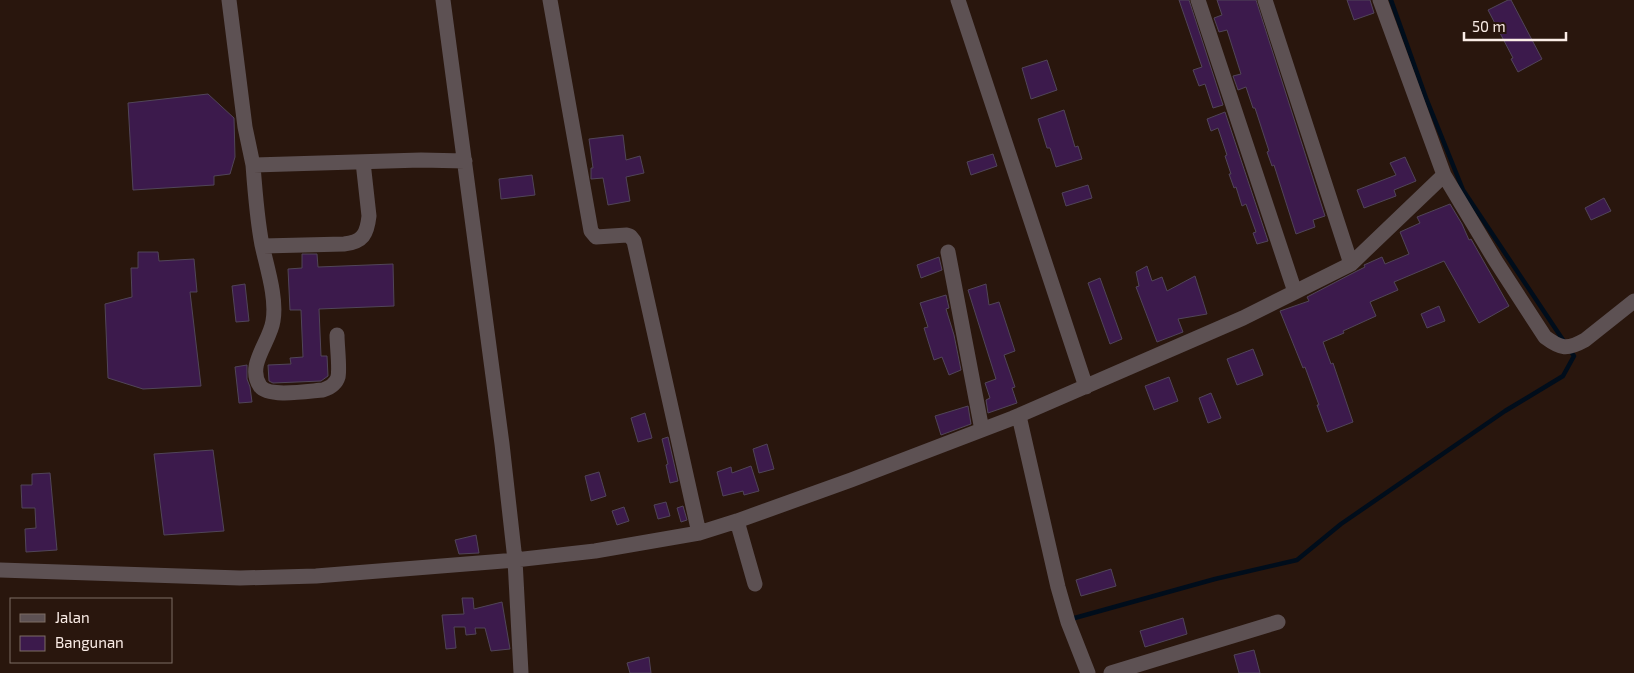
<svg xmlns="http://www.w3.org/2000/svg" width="1634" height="673" viewBox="0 0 1634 673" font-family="'Exo 2',sans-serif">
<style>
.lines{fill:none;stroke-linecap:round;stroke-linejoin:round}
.stream{stroke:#000d1b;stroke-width:4.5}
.building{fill:#3c1a4c;stroke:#514558}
.minor{stroke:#5d5153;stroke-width:15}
</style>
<rect width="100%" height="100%" fill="#29160d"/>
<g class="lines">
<!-- stream -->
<path class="stream" d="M1391,0l35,98 37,92 102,153
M1071,619l144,-40 82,-19 44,-36 164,-113 58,-35 11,-20 -5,-7"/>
</g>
<!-- building -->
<path class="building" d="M1179,0h10l34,105 -10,3 -8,-24 -6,2 -6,-16 9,-3z
M1217,0h39l69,216 -12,4 2,7 -19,7 -22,-69 -2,1 -5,-14 2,-1 -14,-43h-2l-7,-21 -8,3 -5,-14 8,-2 -14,-44 -8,2 -5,-14 8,-3z
M1347,0h23l4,13 -20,7z
M1508,0h3l31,59 -24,13 -7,-13 2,-1 -25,-48z
M1047,60l10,30 -26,9 -9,-31z
M208,94l26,24 1,39 -5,17 -16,2v9l-81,5 -5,-87z
M1064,110l11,37 3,-1 4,13 -26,8 -6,-19h-3l-9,-29z
M1225,112l43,129 -11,3 -4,-11 3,-1 -10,-28 -4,2 -6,-19 -2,1 -5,-14h2l-6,-18 2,-1 -9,-27 -7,3 -4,-12z
M623,135l3,25 14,-4 4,17 -18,4 4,24 -22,4 -5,-27 -12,1v-11h2l-4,-29z
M993,154l4,12 -26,9 -4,-13z
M1405,157l11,24 -22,9 2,6 -32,12 -7,-18 39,-15 -6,-12z
M532,175l3,20 -34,4 -2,-20z
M1088,185l4,13 -26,8 -4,-13z
M1604,198l7,13 -20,9 -6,-12z
M1450,204l12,20 7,16 2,-1 38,67 -30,17 -35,-62 -50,21 4,8 -28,12 6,14 -33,15 1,2 -21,9 8,22 2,-1 20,59 -26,10 -10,-27h2l-14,-38 -2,1 -23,-57 29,-10 -2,-4 48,-25 10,-5 -1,-2 18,-8 3,7 24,-10 -9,-22 20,-9 -3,-6z
M138,252h20l1,9 35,-2 3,33h-7l11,94 -58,3 -35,-11 -3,-74 27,-7 -1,-29h7z
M302,254h15l1,13 75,-3 1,42 -75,3 2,47h6l1,20 -7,5 -48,2 -4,-2 -1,-16 23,-1 -1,-6 13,-1 -2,-47h-11l-2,-41 14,-1z
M939,257l3,13 -21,8 -4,-13z
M1147,266l5,15 10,-4 5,14 28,-15 12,38 -29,5 5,13 -26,10 -21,-55 3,-1 -3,-14z
M1100,278l22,61 -12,5 -22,-61z
M245,284l4,37 -13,1 -4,-36z
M986,284l3,21 10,-3 16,49 -11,4 11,32 -3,1 5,15 -29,10 -2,-13 4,-2 -5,-15 11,-4 -28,-89z
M946,295l3,13 -3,1 8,26 7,35 -12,5 -7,-18 -8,3 -10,-32 4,-1 -8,-24z
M1439,306l6,15 -18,7 -6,-14z
M1253,349l10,26 -26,10 -10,-26z
M247,365v14l3,8 2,15 -13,1 -4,-36z
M1169,377l9,24 -24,9 -9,-24z
M1211,393l10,25 -13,5 -9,-25z
M968,406l3,18 -30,11 -6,-19z
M645,413l7,25 -14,4 -7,-24z
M668,437l10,44 -8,2 -4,-18 2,-1 -6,-25z
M767,444l7,25 -15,4 -6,-24z
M213,450l11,81 -60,4 -10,-81z
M751,466l8,25 -15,4 -1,-4 -20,5 -6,-24 14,-5 1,6z
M599,472l7,24 -15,5 -6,-25z
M50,473l7,77 -31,2 -1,-23 11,-1 -1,-20h-13l-1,-23h11v-11z
M666,502l4,14 -12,3 -4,-14z
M683,506l4,14 -6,2 -4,-14z
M624,507l5,14 -12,4 -5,-14z
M476,535l3,18 -20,1 -4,-14z
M1111,569l5,17 -35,10 -5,-16z
M462,598h11l1,11 28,-7 8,47 -19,2 -6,-23h-10l1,6 -10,1 -1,-8h-11l2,21 -10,1 -4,-34 22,-1z
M1183,618l4,16 -42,13 -5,-16z
M1254,650l6,23h-21l-5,-18z
M649,657l2,16h-21l-3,-10z"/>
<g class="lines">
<!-- minor -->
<path class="minor" d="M229,0l16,127 8,38 168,-5 44,1
M443,0l59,444 13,116 6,113
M550,0l41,231 5,6 31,-2 3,1 4,5 65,292
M958,0l128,387
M1198,0l97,292
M1265,0l86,264
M1380,0l64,175 51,85 50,77c16,12 22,13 40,3l49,-39
M253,165c2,27 4,54 9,80 5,23 15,53 11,76 -3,21 -27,44 -13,65 8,12 49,5 63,4 6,-2 13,-6 15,-13 2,-9 -1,-31 -1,-42
M263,246l81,-2c19,-2 23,-10 25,-28l-6,-54
M948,252l34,178
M1019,416l39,171 10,35 20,51
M737,521l18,63
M0,570l240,8 76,-2 199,-16 80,-9 104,-18 38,-12 114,-41 162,-62 230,-100 108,-54 93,-89
M1111,673l167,-51"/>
</g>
<!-- legend -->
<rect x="10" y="598" width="162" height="65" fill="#29160d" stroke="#7d6c64"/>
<rect x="20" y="614" width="25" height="8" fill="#5d5153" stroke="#7d6c64"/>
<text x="55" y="623" font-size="15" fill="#fbede7">Jalan</text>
<rect x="20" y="636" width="25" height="15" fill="#3c1a4c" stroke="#7d6c64"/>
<text x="55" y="648" font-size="15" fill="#fbede7">Bangunan</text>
<!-- scale -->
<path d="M1464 32v8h102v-8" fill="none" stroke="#fbede7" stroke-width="2.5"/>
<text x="1472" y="32" font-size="15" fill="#fbede7" stroke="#29160d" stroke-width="4" paint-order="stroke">50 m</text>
</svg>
